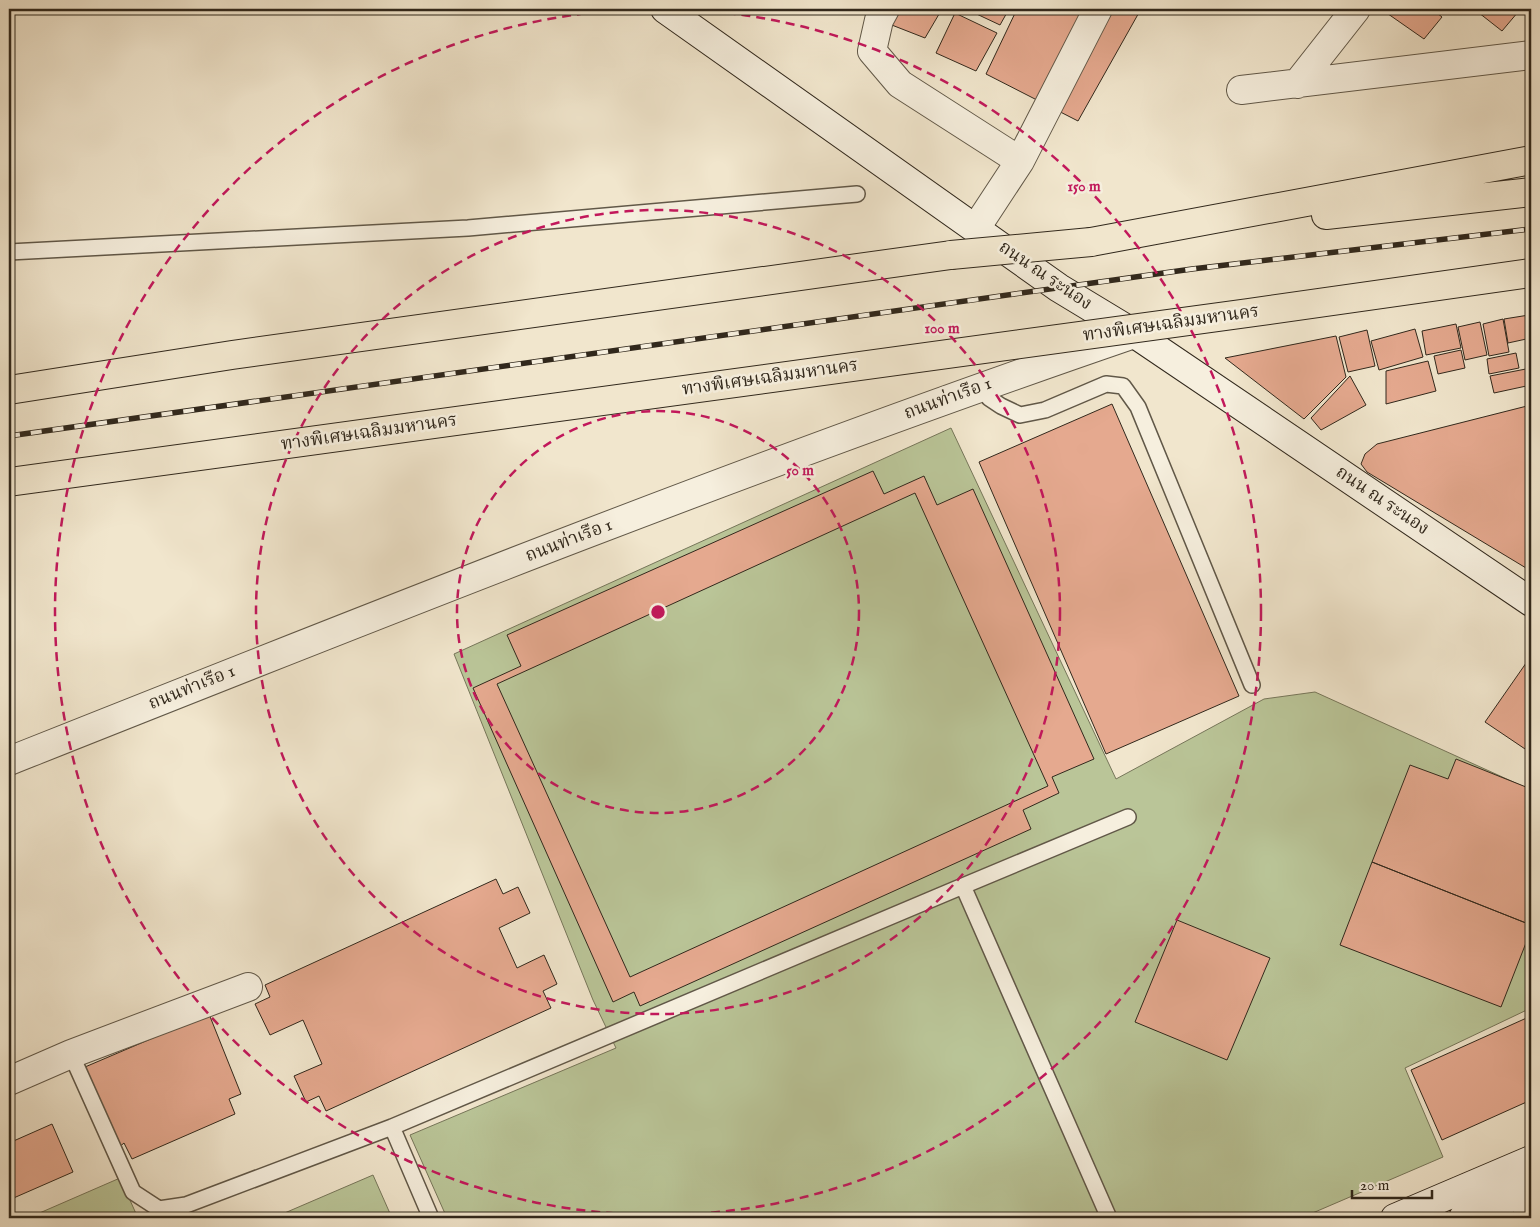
<svg xmlns="http://www.w3.org/2000/svg" width="1540" height="1227" viewBox="0 0 1540 1227" font-family="'IM FELL English','Noto Serif Thai',serif">
<style>
.green{fill:#bac598;stroke:#76765a}
.building{fill:#e5a98f;stroke:#31281c;fill-rule:evenodd}
.lines{fill:none;stroke-linecap:round;stroke-linejoin:round}
.lane-casing{stroke:#615848;stroke-width:18}
.street-casing{stroke:#615848;stroke-width:30}
.secondary-casing{stroke:#31281c;stroke-width:30}
.highway-casing{stroke:#31281c;stroke-width:30}
.lane{stroke:#f6efde;stroke-width:15}
.street{stroke:#f6efde;stroke-width:28}
.secondary{stroke:#f6efde;stroke-width:28}
.highway{stroke:#f1e6cd;stroke-width:28}
.rail-casing{stroke:#31281c;stroke-width:5.5}
.rail{stroke:#f6efde;stroke-width:4;stroke-dasharray:11;stroke-linecap:butt}
.highway-bridge-casing{stroke:#31281c;stroke-width:30;stroke-linecap:butt}
.highway-bridge{stroke:#f1e6cd;stroke-width:28}
.ring{fill:none;stroke:#c2185b;stroke-width:2.5;stroke-dasharray:9 6}
.labels{text-anchor:middle;dominant-baseline:central;stroke-width:5;stroke-linejoin:round;paint-order:stroke}
.street-label{font-size:18px;fill:#31281c;stroke:#f6efde}
.centre{fill:#c2185b;stroke:#f6efde;stroke-width:2.5}
.ring-label{font-size:15px;text-anchor:middle;font-weight:bold;fill:#c2185b;stroke:#f6efde;stroke-width:5;stroke-linejoin:round;paint-order:stroke}
</style>
<rect width="100%" height="100%" fill="#f1e6cd"/>
<filter id="stains"><feTurbulence type="fractalNoise" baseFrequency=".004" numOctaves="4"/><feColorMatrix values="0 0 0 0 .2 0 0 0 0 .09 0 0 0 0 .02 0 0 0 .5 -.17"/></filter>
<radialGradient id="worn" r=".72"><stop offset=".6" stop-color="#630" stop-opacity="0"/><stop offset="1" stop-color="#630" stop-opacity=".3"/></radialGradient>
<!-- green -->
<path class="green" d="M951,428l165,351 148,-80 51,-7 216,98v218l-126,60 38,89 -142,61h-854l-37,-83 206,-87 -23,-48 -139,-346z
M373,1175l19,43h-119z
M120,1178l18,40h-110z"/>
<!-- building -->
<path class="building" d="M885,9h57l-17,29 -46,-18z
M966,9h43l-9,16z
M1017,9h124l-63,112 -92,-47z
M1381,9h51l10,8 -18,22z
M1474,9h40l4,3 -16,19z
M955,13l42,20 -21,38 -40,-18z
M1529,315l2,23 -23,5 -4,-24z
M1503,319l6,33 -20,4 -6,-32z
M1480,322l7,33 -22,5 -7,-33z
M1456,324l5,24 -35,7 -4,-24z
M1415,329l8,28 -44,13 -8,-29z
M1367,330l8,36 -27,6 -9,-35z
M1336,336l10,41 -42,42 -79,-61z
M1461,350l4,18 -27,6 -4,-18z
M1516,353l3,15 -30,6 -2,-15z
M1428,361l8,30 -50,13v-33z
M1531,368v17l-37,8 -4,-17z
M1350,376l16,29 -45,25 -10,-12z
M1112,404l127,292 -133,58 -127,-292z
M1531,405v166l-164,-99 -6,-8 4,-10 12,-10z
M873,471l11,23 40,-18 13,29 36,-16 121,270 -42,18 7,16 -36,17 8,19 -391,177 -6,-14 -21,10 -140,-314 48,-22 -14,-31zM915,493l133,293 -418,191 -133,-293z
M1531,656v97l-46,-31z
M1456,759l75,30v136l-159,-63 38,-97 38,14z
M1372,862l159,63v5l-30,77 -161,-62z
M496,879l7,15 15,-7 12,26 -31,15 18,40 27,-13 13,29 -14,7 8,17 -225,103 -7,-15 -13,6 -12,-26 28,-12 -19,-44 -33,15 -15,-31 15,-7 -5,-12z
M1177,920l93,38 -43,102 -92,-38z
M209,1014l32,80 -12,5 6,15 -103,45 -8,-16 -6,5 -33,-81z
M1531,1016v84l-89,40 -31,-70z
M52,1124l21,48 -64,28v-57z"/>
<g class="lines">
<!-- lane casing -->
<g class="lane-casing">
<path id="lane" d="M9,252l459,-24 389,-34
M983,386l6,12 12,8 19,9 25,-5 61,-26 17,2 15,21 114,278
M963,886l165,-69
M71,1054l62,138 26,17 27,-4 206,-78 571,-241 146,332
M392,1127l39,91"/>
</g>
<!-- street casing -->
<g class="street-casing">
<path id="street" d="M885,9l-6,11 -7,31 28,33 120,77
M1297,84l59,-75
M1241,90l290,-35
M976,228l44,-67 78,-152
M9,761c372,-148 743,-296 1122,-426
M9,1081l62,-27 177,-67"/>
</g>
<!-- secondary casing -->
<g class="secondary-casing">
<path id="secondary" d="M665,9l394,279 76,46 396,268
M1395,1218l136,-58
M1463,1218l68,-29
M1526,1218l5,-2"/>
</g>
<!-- highway casing -->
<g class="highway-casing">
<path id="highway" d="M1326,215l205,-23
M1091,242l440,-82
M9,390l223,-35 719,-100"/>
</g>
<!-- lane -->
<use href="#lane" class="lane"/>
<!-- street -->
<use href="#street" class="street"/>
<!-- secondary -->
<use href="#secondary" class="secondary"/>
<!-- highway -->
<use href="#highway" class="highway"/>
<!-- rail casing -->
<g class="rail-casing">
<path id="rail" d="M9,436l1183,-167 339,-40"/>
</g>
<!-- rail -->
<use href="#rail" class="rail"/>
<!-- highway-bridge casing -->
<g class="highway-bridge-casing">
<path id="highway-bridge" d="M951,255l140,-13
M9,482l1239,-169 283,-40"/>
</g>
<!-- highway-bridge -->
<use href="#highway-bridge" class="highway-bridge"/>
</g>
<!-- distance rings -->
<g class="ring">
<circle cx="658" cy="612" r="201"/>
<circle cx="658" cy="612" r="402"/>
<circle cx="658" cy="612" r="603"/>
</g>
<g class="labels">
<!-- street labels -->
<g class="street-label">
<text transform="translate(1045 276) rotate(34)">ถนน ณ ระนอง</text>
<text transform="translate(1171 324) rotate(-8)">ทางพิเศษเฉลิมมหานคร</text>
<text transform="translate(770 378) rotate(-8)">ทางพิเศษเฉลิมมหานคร</text>
<text transform="translate(948 399) rotate(-20)">ถนนท่าเรือ 1</text>
<text transform="translate(369 433) rotate(-8)">ทางพิเศษเฉลิมมหานคร</text>
<text transform="translate(1382 501) rotate(34)">ถนน ณ ระนอง</text>
<text transform="translate(569 541) rotate(-21)">ถนนท่าเรือ 1</text>
<text transform="translate(192 688) rotate(-22)">ถนนท่าเรือ 1</text>
</g>
</g>
<circle cx="658" cy="612" r="8" class="centre"/>
<g class="ring-label">
<text x="1084" y="191">150 m</text>
<text x="942" y="333">100 m</text>
<text x="800" y="475">50 m</text>
</g>
<!-- margin -->
<rect width="1540" height="1227" fill="none" stroke="#f1e6cd" stroke-width="30"/>
<rect x="10" y="10" width="1520" height="1207" fill="none" stroke="#31281c" stroke-width="2.5"/>
<rect x="15" y="15" width="1510" height="1197" fill="none" stroke="#31281c"/>
<!-- scale -->
<path d="M1352 1190v8h80v-8" fill="none" stroke="#31281c" stroke-width="2.5"/>
<text x="1360" y="1190" font-size="15" fill="#31281c" stroke="#f6efde" stroke-width="4" paint-order="stroke">20 m</text>
<rect width="100%" height="100%" filter="url(#stains)"/>
<rect width="100%" height="100%" fill="url(#worn)"/>
</svg>
